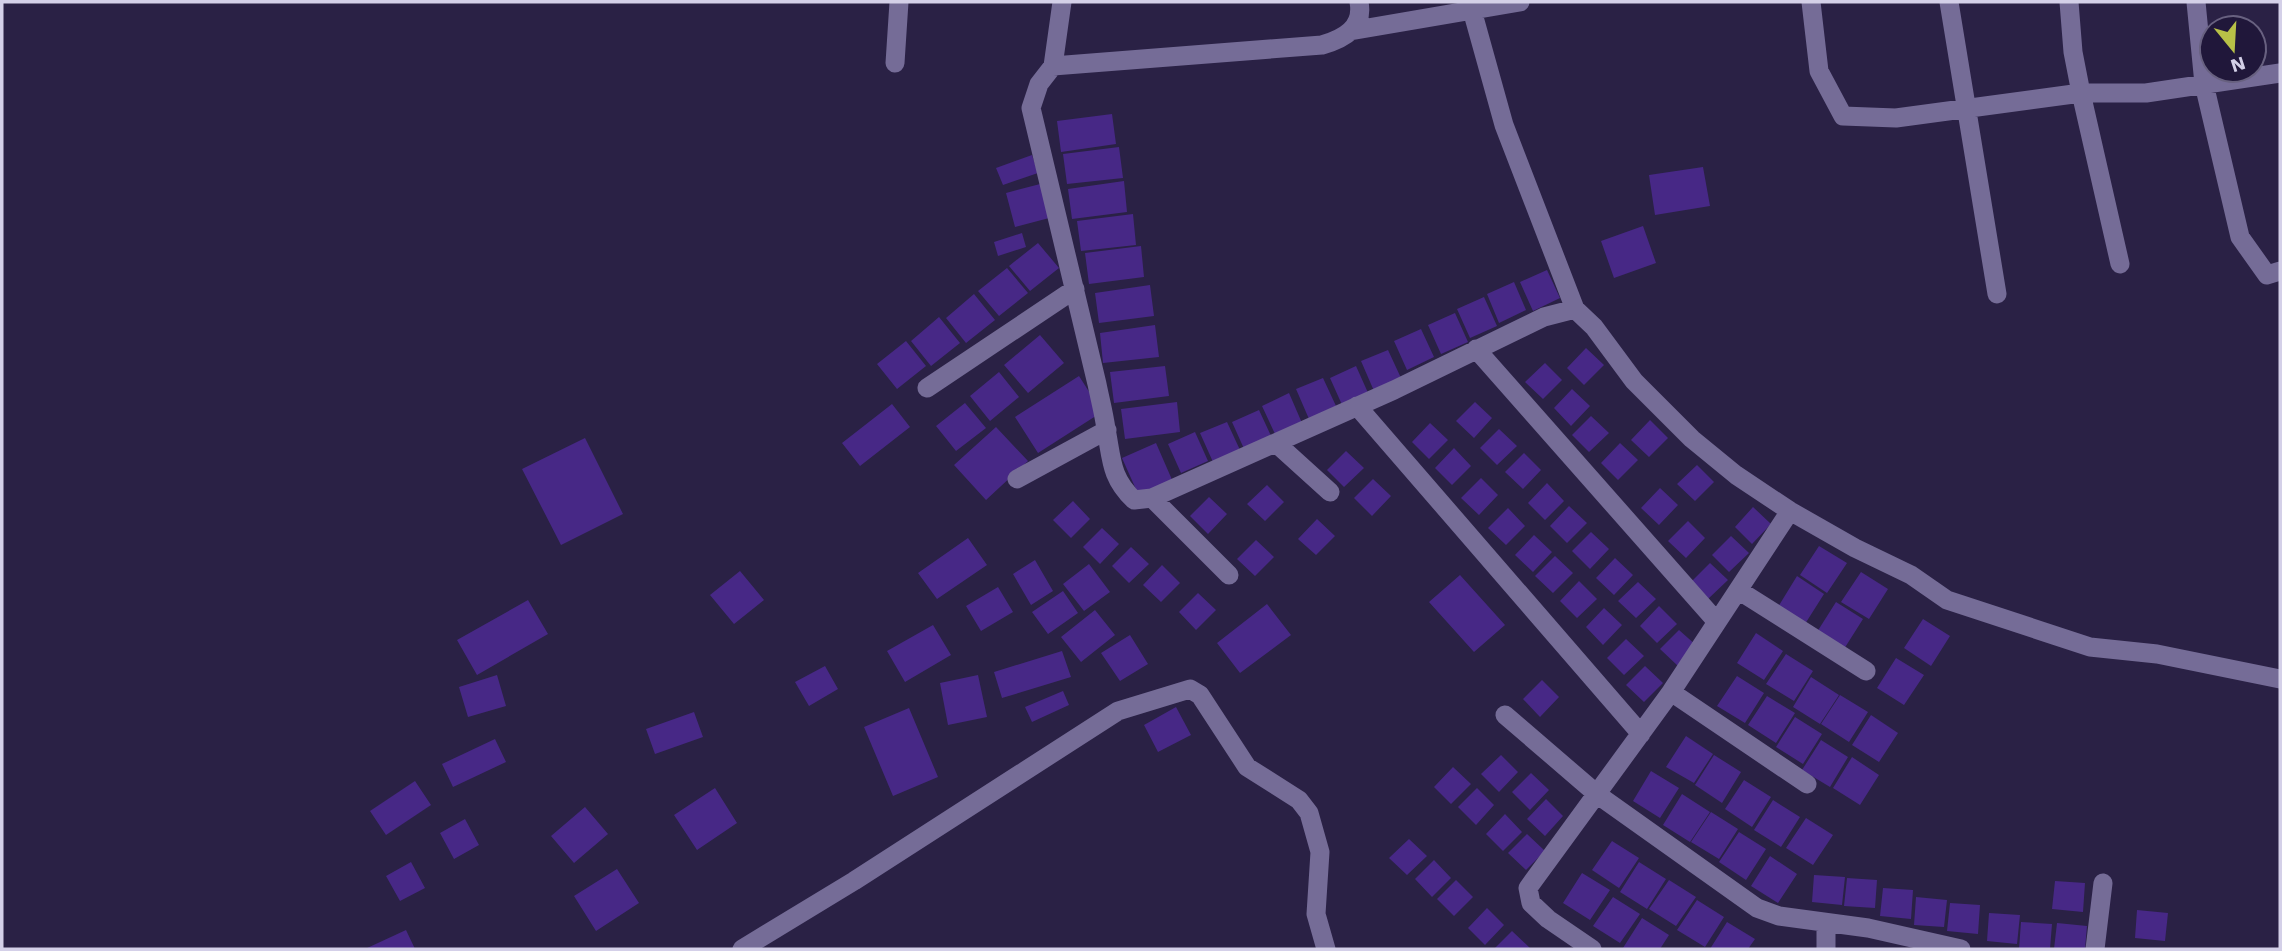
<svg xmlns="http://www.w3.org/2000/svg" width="2282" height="951" viewBox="0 0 2282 951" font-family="'Work Sans',sans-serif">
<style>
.building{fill:#472886}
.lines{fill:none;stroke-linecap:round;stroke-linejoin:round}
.minor{stroke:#756c97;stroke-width:19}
</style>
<rect width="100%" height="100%" fill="#2a2145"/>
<!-- building -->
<path class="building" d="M1112,114l4,30 -55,8 -4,-31z
M1119,147l4,31 -56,6 -4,-30z
M1032,155l6,18 -35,12 -7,-17z
M1703,167l7,39 -55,9 -6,-40z
M1124,181l3,31 -55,7 -4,-30z
M1044,183l9,34 -38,10 -9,-34z
M1133,214l3,31 -55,6 -4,-30z
M1643,226l13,37 -42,15 -13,-37z
M1022,233l4,14 -28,9 -4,-14z
M1038,243l21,25 -29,23 -21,-25z
M1141,246l3,31 -55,7 -4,-31z
M1007,268l21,25 -29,23 -21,-25z
M1547,270l13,28 -27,13 -13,-29z
M1514,282l12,28 -27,13 -12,-29z
M1150,285l4,31 -55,7 -4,-30z
M974,294l21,26 -29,23 -20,-25z
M1484,297l13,29 -27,12 -13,-29z
M1455,313l13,29 -27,12 -13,-29z
M939,317l21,26 -29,23 -20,-25z
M1155,325l4,32 -56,6 -3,-30z
M1421,329l13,28 -27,13 -13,-29z
M1040,335l24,28 -36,30 -24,-28z
M906,341l20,25 -29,23 -20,-25z
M1586,348l18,17 -20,20 -17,-17z
M1388,350l13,28 -27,13 -13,-30z
M1545,363l17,17 -19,19 -18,-17z
M1165,366l4,30 -55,7 -4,-31z
M1356,366l13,29 -26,12 -13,-29z
M999,372l20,25 -29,24 -20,-25z
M1079,376l23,36 -64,41 -23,-36z
M1323,378l13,28 -27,13 -13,-30z
M1572,389l18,17 -19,20 -17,-18z
M1289,393l13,30 -27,11 -13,-28z
M1177,402l3,30 -55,7 -4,-30z
M1475,402l17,16 -18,20 -18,-17z
M965,403l21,25 -30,23 -20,-25z
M892,404l18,23 -50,39 -18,-23z
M1259,410l13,28 -27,13 -13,-29z
M1591,416l18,17 -20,19 -17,-17z
M1650,420l18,18 -19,19 -18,-17z
M1227,422l13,28 -27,12 -13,-29z
M1430,423l18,17 -19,19 -17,-17z
M996,427l32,34 -42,39 -32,-35z
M1499,429l18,17 -20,19 -17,-17z
M1195,432l13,29 -27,12 -13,-29z
M585,438l38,76 -62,31 -39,-76z
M1156,443l17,39 -34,14 -17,-38z
M1620,443l18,17 -20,20 -17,-17z
M1454,448l17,18 -19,19 -17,-17z
M1346,451l18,17 -20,19 -17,-17z
M1524,453l17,17 -18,19 -18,-17z
M1697,465l17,17 -19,19 -18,-17z
M1481,478l17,17 -19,20 -18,-17z
M1373,479l18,17 -19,20 -18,-18z
M1547,483l17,18 -19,19 -17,-17z
M1267,485l17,17 -19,19 -18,-17z
M1660,488l18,17 -19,20 -18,-17z
M1209,497l18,17 -19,20 -18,-18z
M1073,501l17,18 -19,19 -18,-18z
M1569,506l18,17 -20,20 -17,-17z
M1753,507l18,17 -19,20 -17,-17z
M1508,508l17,18 -19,19 -18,-17z
M1317,519l18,17 -19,19 -18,-16z
M1688,521l17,17 -19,20 -18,-17z
M1102,528l17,16 -19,20 -17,-17z
M1591,532l18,17 -19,20 -18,-18z
M1534,535l18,17 -19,20 -18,-17z
M1731,536l18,17 -20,19 -17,-17z
M968,538l19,27 -50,34 -19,-26z
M1256,540l18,17 -19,19 -18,-17z
M1819,546l28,17 -20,30 -27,-18z
M1131,547l18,17 -20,19 -17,-17z
M1555,556l18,17 -20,20 -18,-17z
M1615,558l18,17 -19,20 -18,-17z
M1035,560l18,31 -22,14 -18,-31z
M1710,563l18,17 -20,19 -17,-17z
M1089,564l21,28 -26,19 -21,-27z
M1162,565l18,18 -19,19 -18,-17z
M740,571l24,29 -30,24 -24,-29z
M1861,572l27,17 -19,30 -28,-17z
M1460,575l45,50 -31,27 -45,-50z
M1797,576l27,18 -19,30 -27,-17z
M1579,581l18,18 -20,19 -17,-17z
M1638,582l18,17 -20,19 -18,-17z
M998,587l15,25 -32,19 -15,-25z
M1063,591l15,22 -30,21 -16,-22z
M1198,593l18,17 -20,20 -17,-18z
M528,600l20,34 -71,41 -20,-35z
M1836,602l27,17 -19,30 -27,-17z
M1267,604l24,31 -51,38 -23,-30z
M1659,606l18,18 -20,19 -17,-17z
M1604,608l18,17 -19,20 -17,-18z
M1095,610l20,25 -34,27 -20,-25z
M1923,619l27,17 -19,30 -27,-18z
M933,625l18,30 -46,27 -18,-31z
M1679,630l18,16 -19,20 -18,-17z
M1756,633l27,18 -19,29 -27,-17z
M1130,635l18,29 -28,17 -19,-28z
M1626,639l18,17 -20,19 -17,-17z
M1062,651l9,26 -69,21 -8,-26z
M1786,654l27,17 -19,30 -28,-17z
M1896,658l28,17 -20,30 -27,-17z
M825,666l13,23 -29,17 -14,-24z
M1645,666l18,17 -19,19 -18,-17z
M497,675l9,31 -38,11 -9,-30z
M978,675l9,42 -39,8 -8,-42z
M1737,676l27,17 -19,30 -28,-17z
M1811,677l28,18 -19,29 -27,-17z
M1542,680l17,17 -19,20 -17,-18z
M1063,691l6,14 -37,17 -7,-15z
M1840,695l28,17 -19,30 -28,-18z
M1767,696l28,17 -19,30 -28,-18z
M1176,707l15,28 -33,17 -14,-27z
M909,708l29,69 -45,19 -29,-69z
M694,712l9,25 -48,17 -9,-25z
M1871,715l27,18 -19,29 -27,-17z
M1795,717l27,17 -19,30 -27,-17z
M1686,736l27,18 -19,29 -28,-16z
M495,739l11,23 -53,25 -11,-23z
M1821,740l27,17 -18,30 -28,-17z
M1501,755l17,17 -19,20 -18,-18z
M1714,755l27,17 -19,31 -27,-18z
M1852,757l27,18 -19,30 -27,-17z
M1453,767l18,17 -20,20 -17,-17z
M1651,771l28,17 -19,30 -27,-17z
M1531,773l18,17 -19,20 -18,-18z
M1744,780l27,17 -19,30 -27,-18z
M415,781l16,24 -45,30 -16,-24z
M715,788l22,35 -40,27 -23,-35z
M1477,788l17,17 -18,20 -18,-18z
M1682,794l28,18 -20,30 -27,-17z
M1546,799l17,17 -18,20 -18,-17z
M1773,800l27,17 -19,30 -27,-17z
M585,807l23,27 -34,29 -23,-27z
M1711,812l27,17 -19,30 -28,-17z
M1505,814l17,18 -19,19 -17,-17z
M1806,818l27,17 -20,30 -27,-17z
M465,819l14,26 -25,14 -14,-26z
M1739,832l27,17 -20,31 -27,-18z
M1527,834l18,17 -19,19 -18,-17z
M1409,839l18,17 -20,19 -18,-17z
M1612,841l27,17 -20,30 -27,-18z
M1770,856l27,18 -19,29 -27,-17z
M1434,860l17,18 -19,19 -17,-18z
M411,862l14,26 -25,13 -14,-25z
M1639,862l27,17 -19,30 -27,-17z
M617,869l22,34 -43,28 -22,-35z
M1582,873l28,17 -20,30 -27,-17z
M1814,875l31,2 -3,28 -30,-3z
M1847,878l30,2 -2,28 -31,-2z
M1456,880l17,17 -19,19 -17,-17z
M1669,880l27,17 -20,29 -27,-17z
M2055,881l30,2 -2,29 -31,-3z
M1883,888l30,2 -2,29 -31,-3z
M1613,897l27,17 -20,29 -27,-17z
M1916,897l31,3 -3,27 -30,-2z
M1697,900l27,17 -19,30 -28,-17z
M1950,903l30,2 -2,29 -31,-3z
M1487,908l17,17 -19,20 -17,-17z
M2137,910l31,3 -3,28 -30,-3z
M1989,913l31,2 -3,29 -30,-3z
M1642,918l27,17 -9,14 -37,-1z
M1727,922l28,17 -7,10h-38z
M2021,922l31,2 -2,25h-31z
M2057,923l30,3 -2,23h-31z
M406,930l9,19h-50z
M1512,931l19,18h-37z"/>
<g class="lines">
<!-- minor -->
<path class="minor" d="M1062,2l-9,64 -14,18 -8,24 66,276c3,15 7,30 9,45 6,30 4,48 28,71l18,-2 242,-108 150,-73 31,-8 19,18 40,54 58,58 44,36 54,36 65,37 56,27 36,25 143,47 67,7 123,25
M1811,2l8,69 24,45 53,2 185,-25 39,171
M1949,2l48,292
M2069,2l4,50 8,41h65l134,-20
M2196,2l8,82 36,153 27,38 13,-4
M1472,10l32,115 71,184
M1350,31l170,-29
M895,63l4,-61
M1053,66l269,-21c21,-6 42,-17 37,-43
M1476,349l241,273
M927,388l148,-99
M1357,406l284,328
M1276,443l54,49
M1017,479l90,-49
M1152,498l77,77
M1738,590l128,81
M1671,692l136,92
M1505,715l93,80 159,113 22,8 89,12 93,21
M742,949l112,-68 264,-170 72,-22 10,6 47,72 52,33 10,13 11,39 -4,62 10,35
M1592,949l-44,-30 -17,-16 -3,-15 143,-196 119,-181
M1826,949v-25
M2095,949l8,-66"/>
</g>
<!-- border -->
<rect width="2282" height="951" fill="none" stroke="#d4d0e8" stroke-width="7"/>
<!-- north arrow -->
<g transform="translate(2233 49) rotate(162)"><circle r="33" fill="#20173a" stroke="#686180" stroke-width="2"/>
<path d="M0-5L12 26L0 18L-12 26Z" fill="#b8c147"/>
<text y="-10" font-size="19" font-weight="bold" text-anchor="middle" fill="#d4d0e8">N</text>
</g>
</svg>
